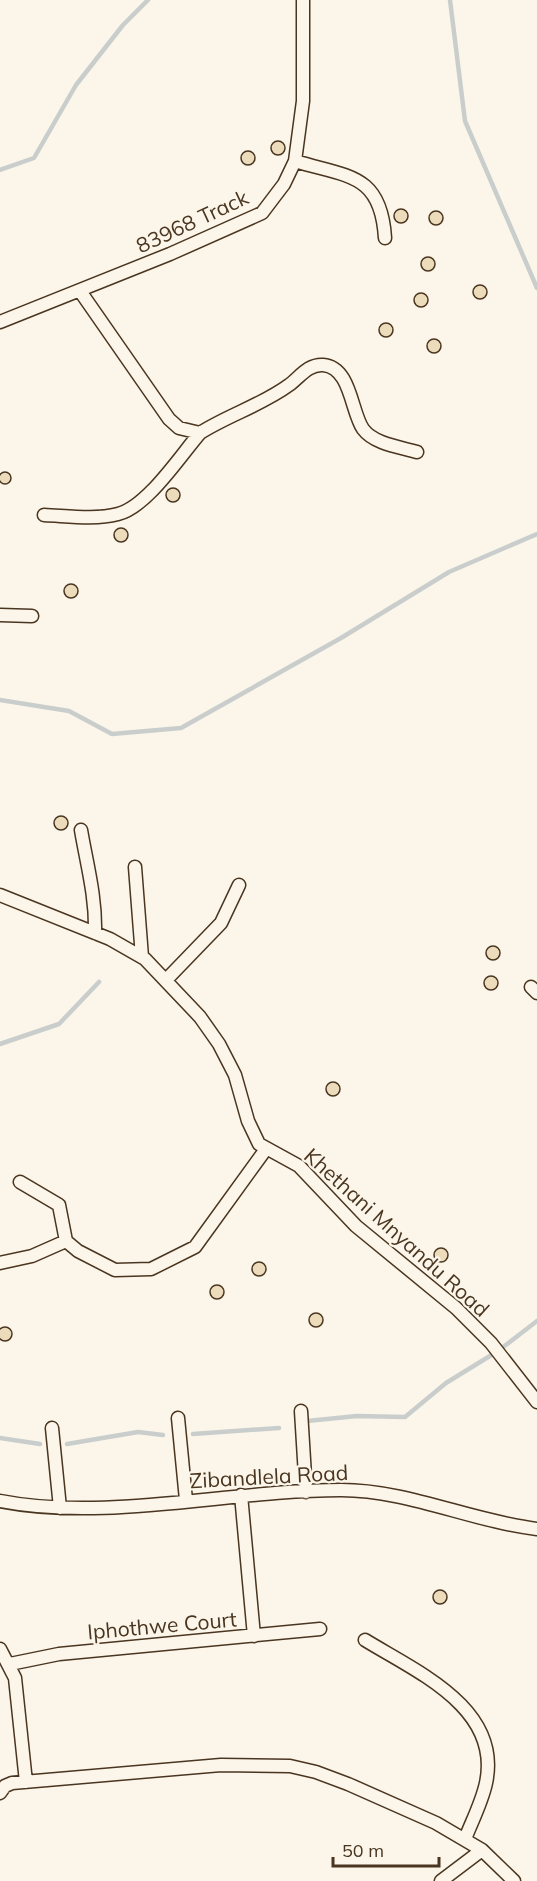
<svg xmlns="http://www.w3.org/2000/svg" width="537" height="1881" viewBox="0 0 537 1881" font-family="Mulish,sans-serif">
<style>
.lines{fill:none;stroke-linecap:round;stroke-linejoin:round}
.stream{stroke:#c9cecd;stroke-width:4.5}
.building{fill:#ecdcbc;stroke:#4a3520;stroke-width:1.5}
.street-casing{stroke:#4a3520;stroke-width:15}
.street{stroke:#fbf6e9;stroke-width:12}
.labels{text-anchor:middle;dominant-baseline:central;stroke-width:4.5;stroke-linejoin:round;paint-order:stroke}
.street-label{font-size:21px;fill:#4a3520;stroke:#fbf6e9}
</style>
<rect width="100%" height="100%" fill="#fbf6e9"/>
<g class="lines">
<!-- stream -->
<path class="stream" d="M450,0l15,121 72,167
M0,170l34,-12 42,-73 47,-60 25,-25
M0,700l69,11 43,23 69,-6 160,-90 108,-66 88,-38
M0,1044l59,-20 40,-42
M307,1421l50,-5 48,1 41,-34 52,-32 39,-30
M193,1434l86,-6
M0,1438l40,6
M67,1444l71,-12 25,3"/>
</g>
<!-- building -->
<path class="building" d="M271 148a7 7 0 1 1 14 0a7 7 0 1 1-14 0Z
M241 158a7 7 0 1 1 14 0a7 7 0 1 1-14 0Z
M394 216a7 7 0 1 1 14 0a7 7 0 1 1-14 0Z
M429 218a7 7 0 1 1 14 0a7 7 0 1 1-14 0Z
M421 264a7 7 0 1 1 14 0a7 7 0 1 1-14 0Z
M473 292a7 7 0 1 1 14 0a7 7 0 1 1-14 0Z
M414 300a7 7 0 1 1 14 0a7 7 0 1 1-14 0Z
M379 330a7 7 0 1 1 14 0a7 7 0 1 1-14 0Z
M427 346a7 7 0 1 1 14 0a7 7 0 1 1-14 0Z
M-1 478a6 6 0 1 1 12 0a6 6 0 1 1-12 0Z
M166 495a7 7 0 1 1 14 0a7 7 0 1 1-14 0Z
M114 535a7 7 0 1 1 14 0a7 7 0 1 1-14 0Z
M64 591a7 7 0 1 1 14 0a7 7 0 1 1-14 0Z
M54 823a7 7 0 1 1 14 0a7 7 0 1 1-14 0Z
M486 953a7 7 0 1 1 14 0a7 7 0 1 1-14 0Z
M484 983a7 7 0 1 1 14 0a7 7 0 1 1-14 0Z
M326 1089a7 7 0 1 1 14 0a7 7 0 1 1-14 0Z
M434 1255a7 7 0 1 1 14 0a7 7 0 1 1-14 0Z
M252 1269a7 7 0 1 1 14 0a7 7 0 1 1-14 0Z
M210 1292a7 7 0 1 1 14 0a7 7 0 1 1-14 0Z
M309 1320a7 7 0 1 1 14 0a7 7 0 1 1-14 0Z
M-2 1334a7 7 0 1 1 14 0a7 7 0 1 1-14 0Z
M433 1597a7 7 0 1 1 14 0a7 7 0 1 1-14 0Z"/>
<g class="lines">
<!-- street casing -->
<g class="street-casing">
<path id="street" d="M295,161c51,16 86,11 90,77
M80,291l89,128 10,9 21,5c28,-18 62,-28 89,-48 11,-8 19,-21 34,-20 28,2 28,47 40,64 11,15 37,18 54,23
M0,322l170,-68 92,-41 22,-29 11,-23 8,-60v-101
M44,515c24,1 51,5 74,-1 29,-7 62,-58 82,-81
M0,615l32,1
M81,830c6,35 15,67 14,103
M135,867l7,90
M0,895l110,44 35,20 55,58 19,27 16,31 13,46 11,23 40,22 57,60 100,82 35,35 46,59
M166,980l55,-57 18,-38
M531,987l6,6
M20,1182l39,23 7,36 12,10 37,19 36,-1 44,-22 71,-98
M0,1263l32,-7 34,-15
M301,1411l5,81
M178,1418l8,82
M52,1428l8,80
M241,1495l13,141
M0,1501c107,21 231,-11 341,-11 66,0 130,31 196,39
M365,1640c52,32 137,68 121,143 -4,19 -14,38 -21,56
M0,1649l15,29 11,104
M10,1664l49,-10 261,-25
M0,1793l5,-7 7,-3 209,-18 69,1 26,6 32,12 88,39 46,27 32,31
M441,1881l41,-31"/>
</g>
<!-- street -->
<use href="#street" class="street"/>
</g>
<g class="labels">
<!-- street labels -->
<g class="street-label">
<text transform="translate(192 221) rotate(-25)">83968 Track</text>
<text transform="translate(397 1232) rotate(42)">Khethani Mnyandu Road</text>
<text transform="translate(269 1476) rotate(-3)">Zibandlela Road</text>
<text transform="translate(162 1625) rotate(-5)">Iphothwe Court</text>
</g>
</g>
<!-- scale -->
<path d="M333 1857v9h106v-9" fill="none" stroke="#4a3520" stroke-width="3"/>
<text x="342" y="1857" font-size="18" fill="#4a3520" stroke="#fbf6e9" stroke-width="4.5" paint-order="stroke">50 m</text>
</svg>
